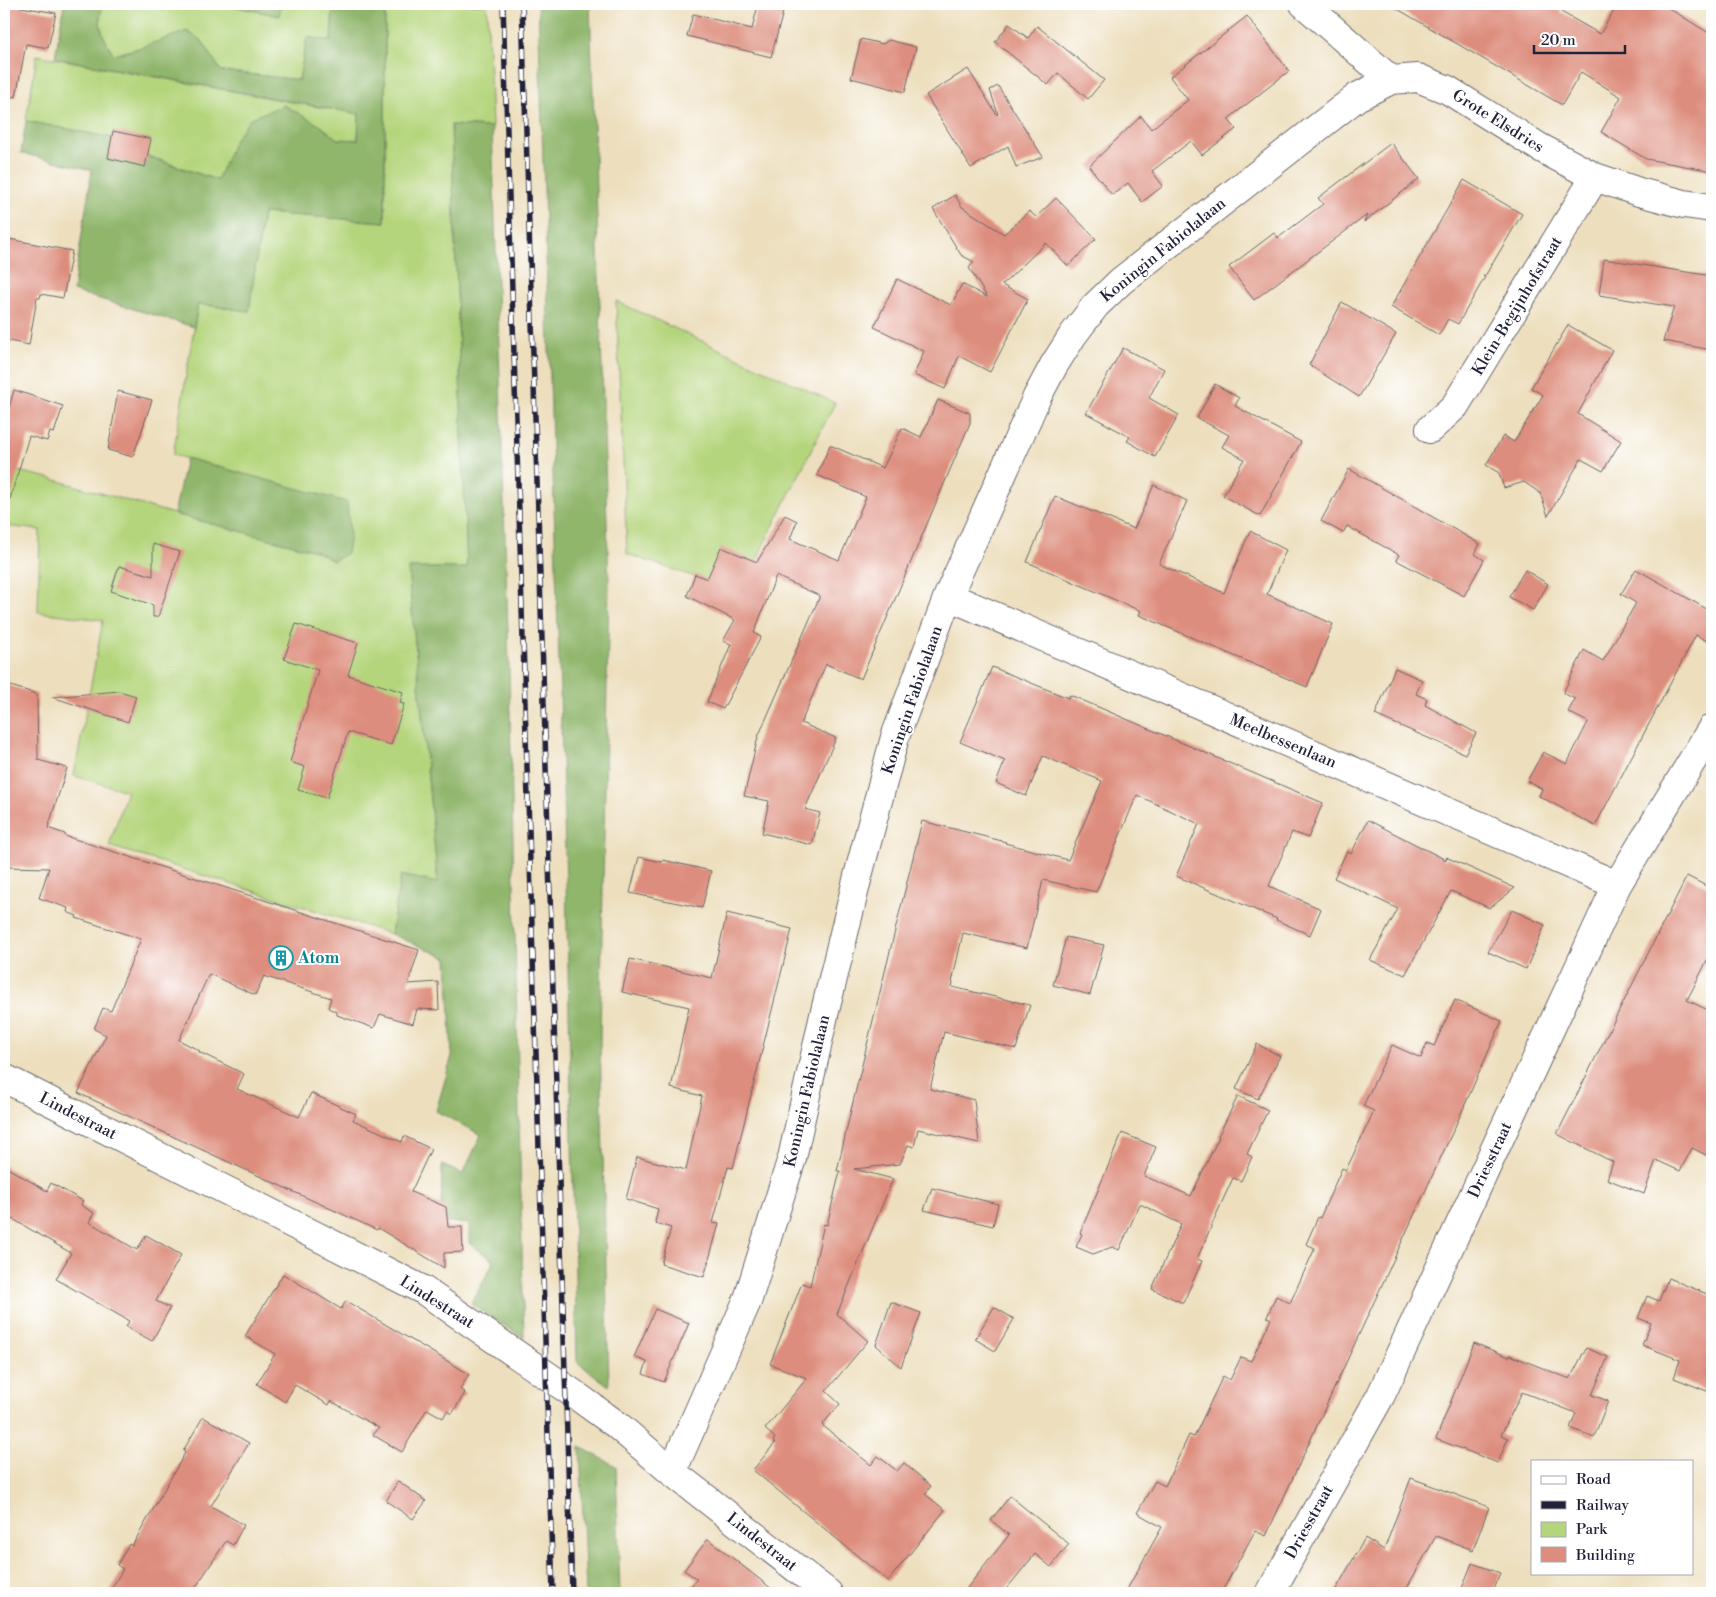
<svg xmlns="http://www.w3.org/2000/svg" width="1716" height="1597" viewBox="0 0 1716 1597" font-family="'Libre Bodoni',serif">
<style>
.green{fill:#b5d57d;stroke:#6c7c5c}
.forest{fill:#90b66c;stroke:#596c54}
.building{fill:#dd8d7d}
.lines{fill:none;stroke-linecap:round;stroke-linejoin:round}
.minor-casing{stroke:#696469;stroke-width:30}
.minor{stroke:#fff;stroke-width:28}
.rail-casing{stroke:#22223b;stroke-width:5.5}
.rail{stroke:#fff;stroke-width:4;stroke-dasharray:11;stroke-linecap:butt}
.labels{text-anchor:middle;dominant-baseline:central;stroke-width:4;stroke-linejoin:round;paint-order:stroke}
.street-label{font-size:16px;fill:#22223b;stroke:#fff}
.culture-label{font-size:16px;font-weight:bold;fill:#0d838f;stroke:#fff;text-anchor:start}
</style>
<rect width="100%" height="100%" fill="#fff"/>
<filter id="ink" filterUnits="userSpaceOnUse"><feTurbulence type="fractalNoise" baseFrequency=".02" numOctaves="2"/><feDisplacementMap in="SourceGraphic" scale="10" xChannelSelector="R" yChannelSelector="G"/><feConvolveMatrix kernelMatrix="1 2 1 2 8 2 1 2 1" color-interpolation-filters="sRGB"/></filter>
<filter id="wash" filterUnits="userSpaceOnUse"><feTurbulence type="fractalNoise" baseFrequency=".0096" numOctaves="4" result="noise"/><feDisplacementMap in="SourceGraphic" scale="20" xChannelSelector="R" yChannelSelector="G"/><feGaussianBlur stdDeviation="1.12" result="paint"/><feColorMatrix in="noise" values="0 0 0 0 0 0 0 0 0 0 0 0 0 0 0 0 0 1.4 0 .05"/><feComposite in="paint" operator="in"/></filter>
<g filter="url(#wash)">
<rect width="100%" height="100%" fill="#eddfbe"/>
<!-- green -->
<path class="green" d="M103,4h121l55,12 2,-12h32l20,3 -2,34 -24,-4 -8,43 -78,-9 -19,-30 -63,7 -25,7c-11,-19 -18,-29 -11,-51z
M385,4h102l5,123 -41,-2 16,443h-59l30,316 -37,-8 -10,58 -282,-88 18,-55 -53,-15 29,-156 -65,-8 2,-82 -36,-4v-58l41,9 129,37 142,37 17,10 13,-59 -173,-47 25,-151 51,7 14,-98 122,9z
M37,55l292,54 30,4 -1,27 -21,-1 -16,-13 -104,54 -80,-28 1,-9 -112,-22z
M616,301l219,102 -95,189 -113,-38z"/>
<!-- forest -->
<path class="forest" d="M64,4h39c-7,22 0,32 11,51l25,-7 48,-17 15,10 19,30 78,9 8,-43 24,4 2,-34 -20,-3h72v218l-122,-9 -14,98 -51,-7 -4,23 -121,-36 19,-121 -71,-17 5,-32 113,22 -2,10 80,27 18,-41 16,-21 33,-13 37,21 16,13 21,1 1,-26 -304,-56z
M224,4h57l-2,12z
M538,4h52l19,580 -9,455 9,347 -32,-24 -11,-481z
M451,125l41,2 17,537 15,674 -53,-34 23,-43 -25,-18v-19l-28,-3 1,-56 21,9 18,-39 -45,-24 16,-55 -5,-98 -56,-24 10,-59 37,8 -30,-315h59z
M186,458l161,44 3,33 -3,18 -14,8 -17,-10 -142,-37z
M580,1447l36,19 4,127h-34z"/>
<g id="blocks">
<!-- building -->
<path class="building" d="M4,4l52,9 -8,35 -22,-4 -10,53 -12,-1z
M1389,4h158l53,30 18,-30h44l50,31v136l-66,-12 -45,-27 20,-35 -40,-25 -19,33z
M758,5l25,7 -12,45 -84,-21 6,-22 59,15z
M1247,16l42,55 -61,48 8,10 -34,26 -11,-14 -39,30 11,15 -21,16 -14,-19 -16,12 -23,-29 52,-50 10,13 37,-29 -18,-23z
M1009,24l19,14 9,-12 67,54 -16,19 -30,-26 -10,12 -53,-43z
M861,39l22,5 6,-4 27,7 -11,45 -54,-14z
M968,69l29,46 1,-1 -8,-24 8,-4 45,71 -27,10 -8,-21 -37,22 -45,-73z
M113,131l38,8 -6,28 -37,-9z
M1391,143l28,36 -55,43 3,-7 -113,85 -25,-33 45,-34 4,5 45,-34 -5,-6z
M1464,180l58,34 -28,47 -9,15h-2l2,1 -27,47 -10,-5 -9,16 -48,-28z
M955,195l7,12 42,27 25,-23 7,6 20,-19 40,41 -28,27 -22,-23 -44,42 26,14 -38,73 -31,-16 -14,33 -31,-14 10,-24 -50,-24 23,-48 54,26 11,-21 25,13 -18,-29 5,-6 -13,-7 -28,-46z
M4,238l68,13 -9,47 -22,-4 -1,4h-3l-8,47 -25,-5z
M1604,259l108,17v74l-49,-9 11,-34 -75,-12z
M1342,302l54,32 -37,63 -50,-32z
M1568,325l44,25 -34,64 43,27 -18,30 -22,-12 -33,57 -8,-23 -16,-11 -20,6 -5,-15 -13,-8 17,-29 11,6 29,-47 -12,-7z
M1123,348l41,21 -15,29 30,17 -24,42 -28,-16 3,-4 -44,-24z
M1215,384l24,14 -4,8 66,36 -41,74 -37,-20 21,-37 -22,-12 7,-12 -32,-17z
M14,390l49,16 -9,27 -4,-1 -3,9 -18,-5 -19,63 -6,-1v-88l4,1z
M118,391l34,9 -19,57 -25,-7z
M938,400l32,13v10l-109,256 -35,-15 -25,59 35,15 -31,71 15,4 -8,32 -50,-12 7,-32 -25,-5 14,-59 62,-141 -44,-20 -22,57 7,4 -38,72 -16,-7 24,-58 -8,-3 12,-21 -48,-24 8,-22 12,5 14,-32 36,15 28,-47 12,6 -7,18 49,21 27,-63 -49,-22 13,-30 53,23 19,-40 19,9z
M1349,469l131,75 -5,10 9,6 -20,36 -68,-36 3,-5 -52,-29 -4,7 -22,-12z
M1154,485l33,16 -28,63 65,29 26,-62 36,19 -19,44 66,30 -26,63 -168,-72 2,-4 -114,-49 28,-66 79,33z
M153,544l27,8 -22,65h-5v-12l-42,-14 8,-25 34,10z
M1636,569l76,43v32l-16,-9 -101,191 -56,-30 3,-7 -15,-8 16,-29 24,12 21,-42 -20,-10 7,-13 -12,-6 21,-43 19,11 33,-58 -15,-9z
M1525,570l23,14 -15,26 -24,-13z
M296,624l62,19 -10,32 55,17 -3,11 4,1 -13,41 -43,-13 -21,66 -29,-8 7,-23 -15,-5 28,-92 -34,-11z
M992,667l76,31 2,-3 253,108 -15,35 -16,-6 -23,54 52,23 -11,26 -34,-15 1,-1 -101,-43 23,-52 -62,-29 -41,97 -53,-12 -16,68 -64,-15 -11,49h1l-1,5 78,18 -14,44 -72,-17 -14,57 44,11 5,43 -61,-14 -4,18 -6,-2 -8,19 -46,5 39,10 -56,135 31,27 -42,50 14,13 -18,21 49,40 7,-9 19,15 7,-8 27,23 -6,8 20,16 -57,71 -135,-111 22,-27 -2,-2 2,-3 -10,-9 42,-51 -37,-14 32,-81 8,3 14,-62 3,1 13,-54h-3l14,-61 71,-289 84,21 -1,1 63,17 34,-79 -59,-25 -17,40 -30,-13 9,-22 -45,-19z
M1395,668l27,12 -6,14 11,5 -2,6 51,28 -11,21 -90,-39z
M4,684l33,10 1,66 29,8 -19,60 17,6v2l354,114 -11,34 30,-2 1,28 -22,-1 -4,15 -33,-10 -6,14 -37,-13v-3l-9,-4 3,-10 -67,-22 -9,19 -46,-21 -30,66 21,11 -1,1 45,22 -7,15 62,28 12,-24 45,21 -3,6 49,22 2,-6 27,13 -20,43 35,15 2,20h14l1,25 -19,1v15l-66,-40 -1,2 -299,-137 28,-58 -12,-6 9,-21 8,3 30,-72 -65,-21 1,-2 -10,-4 1,-4 -29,-10 10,-30 -45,-1z
M119,691l17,5 -8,26 -76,-25z
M1368,820l78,40v-3l69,31 -25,20 -39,-17 -46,84 -35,-15 28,-51 -64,-31 13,-27 4,3z
M639,857l23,5 1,-2 48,11 -9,37 -72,-15z
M1687,876l25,13v62l-25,49 25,12v146l-20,-10 -12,23 -24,-11 -12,34 -37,-15 6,-17 -56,-28z
M1512,910l33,15 -19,44 -38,-17z
M727,913l65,16 -59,239 -5,-1 -15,56 6,1 -15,53 -43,-13 10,-36 -16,-5 3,-14 -32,-10 11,-42 49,13 16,-74 -31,-8 18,-81 -67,-15 8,-33 82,19z
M1066,937l38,8 -14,50 -37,-10z
M1455,1000l47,21 -43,97 -193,418 -11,-5 -34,62h-96l37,-66 -25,-14 18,-32 10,5 24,-51 5,2 29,-61 7,4 11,-23 10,4 20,-42 -4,-2 9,-21 14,7 25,-55 -9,-4 12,-27 2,1 22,-50 4,2 28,-59 -11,-5 29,-61 29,13 6,-15 7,3z
M1257,1044l23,12 -22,43 -22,-10z
M1238,1096l30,14 -21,44 5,3 -11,24 -8,-3 -12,26 -24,55 5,2 -19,42 -31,-14 29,-65 -41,-20 -21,46 -7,-3 -19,7 -17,-7 6,-13 -2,-1 42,-100 34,14 -12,29 47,20 28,-59 -1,-1z
M4,1166l43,25 4,-8 32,18 -2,4 13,8 -5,9 48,28 9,-15 35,20 -25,46 14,7 -18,33 -26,-14 3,-6 -73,-42 15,-26 -67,-39z
M932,1188l66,16 -5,22 -69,-16z
M283,1274l58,35 5,-8 123,73 -9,15 5,4 -13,21 -5,-3 -4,7 -16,-9 -25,43 -29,-17 6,-7 -48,-27 -2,4 -34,-20 -10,17 -28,-18 18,-30 -30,-18z
M1668,1278l44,18v97l-38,-15 6,-18 -38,-15 9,-22 -13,-5 9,-22 12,5z
M891,1302l30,11 -20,54 -25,-22z
M994,1307l20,12 -19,32 -20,-12z
M655,1309l34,14 -25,59 -21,-8 4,-12 -13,-5z
M1474,1343l35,14 1,-2 60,24 16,-31 22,9 -16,38 16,6 -14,36 -24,-9 6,-15 -54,-21 -21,43 7,3 -10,25 -62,-24z
M203,1417l46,26 -38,63 33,19 -11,20 -7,-4 -34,52h-83l14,-24 -6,-4 12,-21 3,2 53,-93 -2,-2z
M1411,1478l78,29 -16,43 -37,-14 -32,57h-70l31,-55 19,12z
M398,1481l28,20 -13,18 -27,-18z
M1010,1496l59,48 -18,23 -16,-13 -32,39h-40l46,-58 -18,-15z
M708,1539l22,17 47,37h-92l12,-14 -13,-9z
M1472,1563l28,10 -7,20h-33z"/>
</g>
</g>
<g filter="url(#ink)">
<use href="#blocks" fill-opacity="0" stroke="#696469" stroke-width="1"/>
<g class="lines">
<!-- minor casing -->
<g class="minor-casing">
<path id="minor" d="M1304,4l87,76 27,-2 30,12 91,57 56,30 44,15 45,12 28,4
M1430,429l25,-23 140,-229
M948,596l669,289
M4,1078l419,212 151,104 43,31 55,47 156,121
M672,1472l76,-173 44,-141 32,-143 35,-143 36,-135 53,-141 89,-199 17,-32 19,-30 22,-29 26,-25 236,-184 34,-17
M1270,1593l111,-198 236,-510 95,-157"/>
</g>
<!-- minor -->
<use href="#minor" class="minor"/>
<!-- rail casing -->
<g class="rail-casing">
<path id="rail" d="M503,4l50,1589
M522,4l50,1589"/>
</g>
<!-- rail -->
<use href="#rail" class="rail"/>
</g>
</g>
<!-- icons -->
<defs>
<g id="building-ring" transform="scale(1.25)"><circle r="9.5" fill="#fff" stroke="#0f9aa8" stroke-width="1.5"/><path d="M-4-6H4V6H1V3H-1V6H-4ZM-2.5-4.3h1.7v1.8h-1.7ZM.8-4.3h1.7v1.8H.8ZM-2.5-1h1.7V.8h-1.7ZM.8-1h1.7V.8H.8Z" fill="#0f9aa8"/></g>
</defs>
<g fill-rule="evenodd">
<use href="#building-ring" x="281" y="958"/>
</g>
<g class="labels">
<!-- street labels -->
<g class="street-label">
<text transform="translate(1498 121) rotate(32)">Grote Elsdries</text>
<text transform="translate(1163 250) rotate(-39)">Koningin Fabiolalaan</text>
<text transform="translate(1517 306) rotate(-59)">Klein-Begijnhofstraat</text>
<text transform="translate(912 700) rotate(-71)">Koningin Fabiolalaan</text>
<text transform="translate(1283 741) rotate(23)">Meelbessenlaan</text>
<text transform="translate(807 1091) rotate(-77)">Koningin Fabiolalaan</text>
<text transform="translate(78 1116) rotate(27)">Lindestraat</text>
<text transform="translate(1490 1160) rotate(-65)">Driesstraat</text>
<text transform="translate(437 1302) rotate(32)">Lindestraat</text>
<text transform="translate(1309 1522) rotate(-61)">Driesstraat</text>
<text transform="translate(762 1542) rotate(38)">Lindestraat</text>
</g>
<!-- culture labels -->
<g class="culture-label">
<text x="298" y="958">Atom</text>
</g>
</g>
<!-- margin -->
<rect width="1716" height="1597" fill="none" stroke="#fff" stroke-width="20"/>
<!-- legend -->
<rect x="1531" y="1460" width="162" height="115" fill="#ffffff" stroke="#a7a7b1"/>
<rect x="1541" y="1476" width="25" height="8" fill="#ffffff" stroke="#a7a7b1"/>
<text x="1576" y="1484" font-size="15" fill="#22223b">Road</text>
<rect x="1541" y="1501" width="25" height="8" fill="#22223b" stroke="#a7a7b1"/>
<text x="1576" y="1510" font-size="15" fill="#22223b">Railway</text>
<rect x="1541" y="1522" width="25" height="15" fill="#b5d57d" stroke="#a7a7b1"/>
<text x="1576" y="1534" font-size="15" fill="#22223b">Park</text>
<rect x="1541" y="1547" width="25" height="15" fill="#dd8d7d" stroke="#a7a7b1"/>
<text x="1576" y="1560" font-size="15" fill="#22223b">Building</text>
<!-- scale -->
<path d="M1534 45v8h91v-8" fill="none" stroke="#22223b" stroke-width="2.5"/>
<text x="1541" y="45" font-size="15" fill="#22223b" stroke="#ffffff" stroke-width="4" paint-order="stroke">20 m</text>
</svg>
